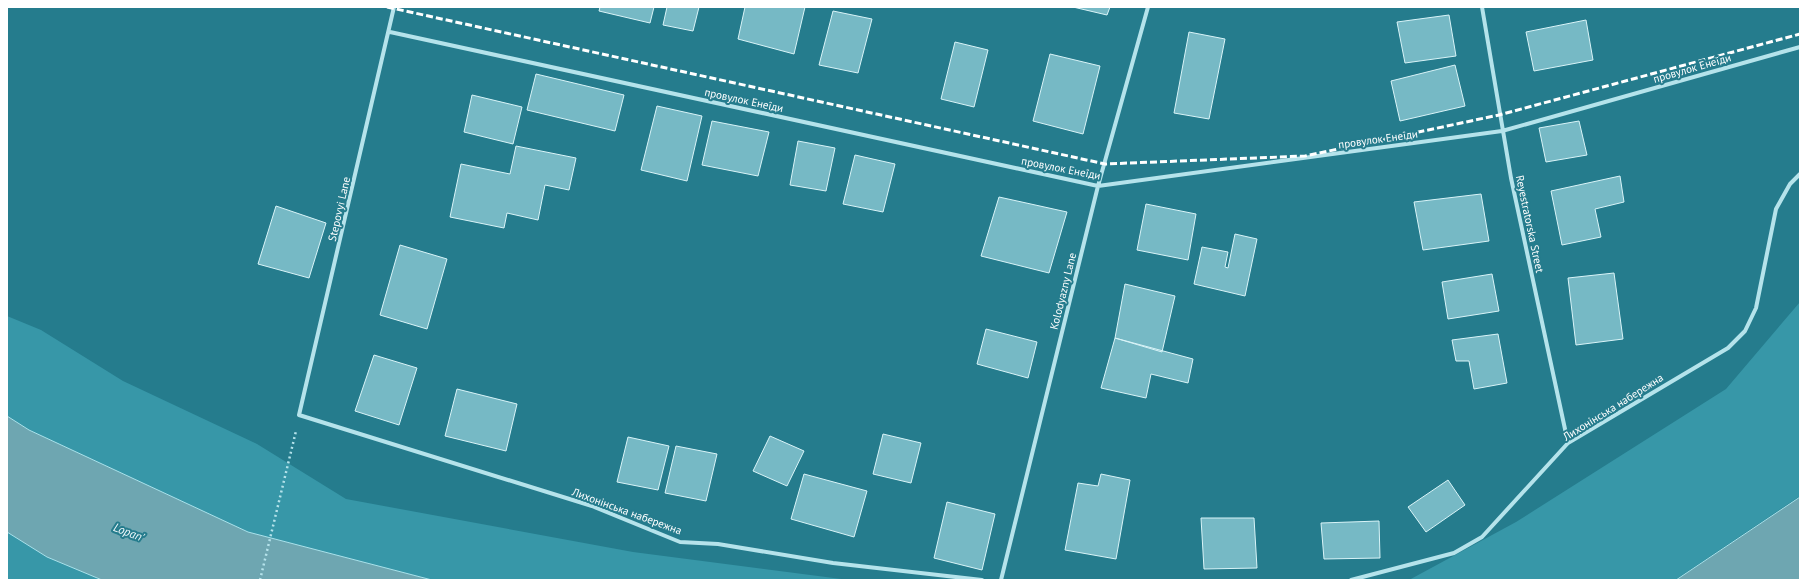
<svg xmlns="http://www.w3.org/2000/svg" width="1807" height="587" viewBox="0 0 1807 587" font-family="'PT Sans',sans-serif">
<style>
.green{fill:#3797a8}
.water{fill:#6ea6b1;stroke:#a9e2eb}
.building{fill:#76b9c5;stroke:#d9f4f8}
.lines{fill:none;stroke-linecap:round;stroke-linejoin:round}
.path{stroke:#b5e3eb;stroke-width:2.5;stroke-dasharray:2 3;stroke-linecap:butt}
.minor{stroke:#b5e3eb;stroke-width:4}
.rail{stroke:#fff;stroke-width:3;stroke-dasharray:7 3;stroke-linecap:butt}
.labels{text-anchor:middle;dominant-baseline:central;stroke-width:4;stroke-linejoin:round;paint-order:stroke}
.street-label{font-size:11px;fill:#fff;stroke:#257c8d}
.water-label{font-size:12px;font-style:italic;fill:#f0fafc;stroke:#257c8d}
</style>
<rect width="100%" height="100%" fill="#257c8d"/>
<!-- green -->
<path class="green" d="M1800,302v194l-125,84h-266l107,-58 210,-133z
M7,316l34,14 82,51 134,63 89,55 287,53 216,28h-417l-184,-48 -219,-102 -22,-14z
M7,532l40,25 55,23h-95z"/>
<!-- water -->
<path class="water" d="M7,416l22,14 219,102 184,48h-330l-55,-23 -40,-25z
M1800,497v83h-124z"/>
<!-- building -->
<path class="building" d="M600,7h54l-4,16 -51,-12z
M667,7h32l-6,24 -30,-6z
M745,7h60l-11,47 -56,-15z
M1073,7h37l-3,8z
M833,11l39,8 -14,54 -39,-8z
M1449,15l7,41 -51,7 -8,-41z
M1586,20l7,40 -59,11 -8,-39z
M1189,32l36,7 -16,80 -35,-6z
M955,42l33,8 -14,57 -33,-8z
M1050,54l50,12 -17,68 -50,-13z
M1455,65l10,41 -65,15 -9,-40z
M536,74l88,21 -9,36 -88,-21z
M472,95l50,12 -9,37 -49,-12z
M657,106l45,10 -15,65 -46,-11z
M712,121l57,11 -11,44 -56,-11z
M1579,121l8,34 -41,7 -7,-34z
M798,141l37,7 -9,43 -36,-6z
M516,146l60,12 -7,32 -24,-5 -7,35 -31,-7 -3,15 -54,-11 11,-53 49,10z
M855,155l40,9 -12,48 -40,-8z
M1620,176l4,26 -29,7 6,28 -39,8 -11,-54z
M1481,194l8,47 -66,9 -9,-48z
M999,197l68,15 -18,61 -68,-17z
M1146,204l50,10 -8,46 -51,-10z
M276,206l50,17 -17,55 -51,-14z
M1235,234l22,5 -12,57 -51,-12 8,-37 26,5 -3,15 3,1z
M400,245l47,14 -20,70 -47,-14z
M1614,273l9,66 -47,6 -8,-67z
M1492,274l7,37 -51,8 -6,-37z
M1125,284l50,12 -13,56 -47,-14z
M986,329l51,13 -9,36 -51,-14z
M1498,334l9,49 -33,6 -5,-28h-13l-4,-21z
M1115,338l78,21 -5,24 -37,-9 -5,24 -45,-10z
M374,355l43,13 -18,57 -44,-14z
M457,389l60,15 -11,47 -61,-15z
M883,434l38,9 -10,40 -38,-9z
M770,436l34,15 -17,35 -34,-15z
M628,437l41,9 -11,44 -41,-8z
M676,446l41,8 -11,47 -41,-8z
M804,474l63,17 -13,46 -63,-18z
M1101,474l29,6 -14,79 -51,-9 13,-67 20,3z
M1448,480l17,25 -39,27 -18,-25z
M947,502l48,12 -13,56 -48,-12z
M1201,518h53l3,50 -53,1z
M1379,521l1,37 -56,1 -3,-36z"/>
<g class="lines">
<!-- path -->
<path class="path" d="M260,580l36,-149"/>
<!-- minor -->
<path class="minor" d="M394,7l-95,408 293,91 88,36 38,2 115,19 149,17
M1482,7l29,171 57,265
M390,32l708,154 404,-55 298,-84
M1001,580l97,-394 50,-179
M1351,580l103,-27 28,-16 86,-94 160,-95 17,-17 11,-23 20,-99 14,-25 10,-10"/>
<!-- rail -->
<path class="rail" d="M387,7l718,157 200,-8 194,-41 301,-81"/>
</g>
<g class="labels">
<!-- street labels -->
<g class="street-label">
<text transform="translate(1692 68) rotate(-16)">провулок Енеїди</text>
<text transform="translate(744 100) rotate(12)">провулок Енеїди</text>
<text transform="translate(1378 139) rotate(-8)">провулок Енеїди</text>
<text transform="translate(1061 168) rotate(11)">провулок Енеїди</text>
<text transform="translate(339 209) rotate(-77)">Stepovyi Lane</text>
<text transform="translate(1530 224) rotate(78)">Reyestratorska Street</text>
<text transform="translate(1063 291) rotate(-76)">Kolodyazny Lane</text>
<text transform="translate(1613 407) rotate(-32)">Лихонінська набережна</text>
<text transform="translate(627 511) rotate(20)">Лихонінська набережна</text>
</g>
<!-- water labels -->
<g class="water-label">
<text transform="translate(129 532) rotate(21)">Lopan'</text>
</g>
</g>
<!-- border -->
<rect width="1807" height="587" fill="none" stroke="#ffffff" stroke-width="16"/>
</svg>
